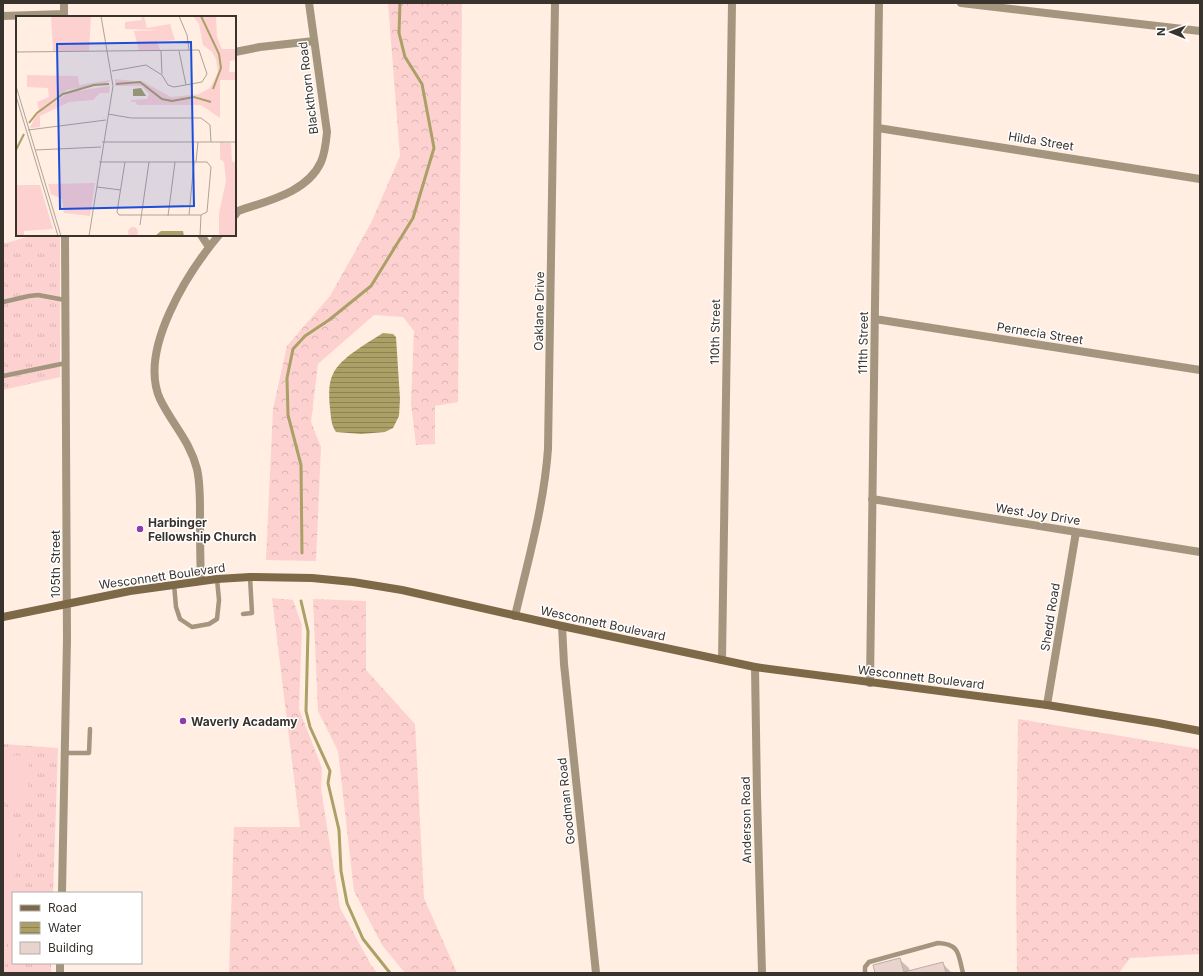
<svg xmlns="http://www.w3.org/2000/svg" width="1203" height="976" viewBox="0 0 1203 976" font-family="Inter,sans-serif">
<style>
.grass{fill:url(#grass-tufts)}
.forest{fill:url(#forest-crowns)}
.pitch{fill:#fed1d1}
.water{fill:url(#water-rules)}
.shadow{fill:#0003}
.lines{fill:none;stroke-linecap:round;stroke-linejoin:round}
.stream{stroke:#aba065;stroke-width:3}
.building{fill:#e9d4cd;stroke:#c0aca6}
.lane{stroke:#a3957e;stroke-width:4.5}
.street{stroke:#a3957e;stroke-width:8}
.secondary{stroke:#7d6847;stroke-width:8}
.poi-dot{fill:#8e3aa8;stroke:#fff;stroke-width:1.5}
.labels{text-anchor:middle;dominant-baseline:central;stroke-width:3;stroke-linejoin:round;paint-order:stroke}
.street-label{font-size:12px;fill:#39332e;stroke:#fff}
.poi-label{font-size:12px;font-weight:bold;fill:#39332e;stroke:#fff;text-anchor:start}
.inset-river{fill:none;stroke:#aba065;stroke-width:2}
.inset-road{fill:none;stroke:#b0a399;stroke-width:1}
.view{fill:#1d4ed8;fill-opacity:0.15;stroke:#1d4ed8;stroke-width:2}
.inset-edge{fill:none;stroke:#39332e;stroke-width:2}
</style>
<defs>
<pattern id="grass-tufts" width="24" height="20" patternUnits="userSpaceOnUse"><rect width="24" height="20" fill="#fed1d1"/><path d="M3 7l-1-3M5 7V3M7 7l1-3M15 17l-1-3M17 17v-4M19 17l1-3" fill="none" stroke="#dab4b4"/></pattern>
<pattern id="forest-crowns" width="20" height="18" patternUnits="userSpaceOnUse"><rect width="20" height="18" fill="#fed1d1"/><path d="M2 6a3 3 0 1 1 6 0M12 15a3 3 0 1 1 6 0" fill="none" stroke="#dab4b4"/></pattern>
<pattern id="water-rules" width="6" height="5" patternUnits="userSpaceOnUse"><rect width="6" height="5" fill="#aba065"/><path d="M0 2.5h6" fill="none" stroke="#8c8354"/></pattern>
</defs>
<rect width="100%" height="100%" fill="#ffeee1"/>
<!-- grass -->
<path class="grass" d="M33,235h27v142l-57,13v-146z
M3,744l55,4 -5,145h-40v70h38v10h-48z"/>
<!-- forest -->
<path class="forest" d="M388,3h74l-4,399 -23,4v38l-19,1 -5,-42 3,-72 -11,-14 -29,-2 -56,49 -7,58 10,25 -5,114 -50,-1 7,-151 14,-63 43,-50 41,-73 29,-67z
M272,598l21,2 9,25 -3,84 23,59 -1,21 19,119 31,57 6,8h-148l5,-146h66z
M313,599l53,2v69l49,54 9,174 33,75h-52l-23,-28 -28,-54 -16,-140 -20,-40z
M1018,719l182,30v205l-70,4 -11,15h-102l-1,-93z"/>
<!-- pitch -->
<path class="pitch" d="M3,755l26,1 -1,43 -25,-1z
M3,816l18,2 -17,155h-1z"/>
<!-- water -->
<path class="water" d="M383,333l10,1 3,3 4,62 -1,17 -6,12 -8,4 -24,2 -25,-2c-5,-7 -5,-15 -6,-24 -1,-10 -2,-25 3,-34 7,-16 36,-32 50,-41z"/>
<!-- shadow -->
<path class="shadow" d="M899,959l10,9 1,4 32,-9 10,10h-76z"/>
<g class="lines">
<!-- stream -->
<path class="stream" d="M302,553l-1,-88 -13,-50 -1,-37 6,-29 12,-13 24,-16 42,-34 42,-68 21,-70 -12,-64 -17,-27 -6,-24 1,-30
M301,601l7,30 -2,80 4,16 20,44 -2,12 11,47 2,41 6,32 16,36 27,34"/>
</g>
<!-- building -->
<path class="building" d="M900,958l4,14 39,-10 3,11h-71l-2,-8z"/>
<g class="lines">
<!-- lane -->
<path class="lane" d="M3,302l26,-6 9,-1 27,5
M3,376l63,-13
M174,584l2,23 4,12 12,8 17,-3 8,-5 2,-19 -2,-21
M243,614l9,-1 -2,-36
M65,753h24l1,-24
M865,973v-6l4,-5 69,-19c22,1 20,11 25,30"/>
<!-- street -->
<path class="street" d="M64,3v14
M961,3l239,28
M3,16l61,-2
M235,52l25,-5 54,-6
M878,128l322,51
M235,215l3,-4c28,-10 69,-18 83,-49 4,-9 5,-19 6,-30l-18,-129
M201,235l8,12
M875,319l325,51
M872,499l328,53
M201,581c-1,-24 -1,-47 -1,-70 0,-14 0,-29 -3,-42 -7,-28 -25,-45 -37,-70 -22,-49 28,-127 59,-164
M515,616c13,-55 29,-111 33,-167l7,-446
M562,626l2,38 32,309
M722,660l10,-657
M755,667l2,128 5,178
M870,683l9,-680
M1047,705l29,-173
M62,893l5,-254 -2,-404
M60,973v-10"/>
<!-- secondary -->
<path class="secondary" d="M3,617l127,-26 87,-12 33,-2 62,1 41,4 49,8 160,36 193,41 292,38 111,18 42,8"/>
</g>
<!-- markers -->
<g class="poi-dot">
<circle cx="140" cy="529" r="4"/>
<circle cx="183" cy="721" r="4"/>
</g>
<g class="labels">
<!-- street labels -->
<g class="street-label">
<text transform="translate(308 88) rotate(-97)">Blackthorn Road</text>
<text transform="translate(1041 141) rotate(9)">Hilda Street</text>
<text transform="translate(539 311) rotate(-89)">Oaklane Drive</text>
<text transform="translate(715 332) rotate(-89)">110th Street</text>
<text transform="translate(1040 333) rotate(9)">Pernecia Street</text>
<text transform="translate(863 343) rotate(-89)">111th Street</text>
<text transform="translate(1038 514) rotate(9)">West Joy Drive</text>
<text transform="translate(55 564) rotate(-90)">105th Street</text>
<text transform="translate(162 576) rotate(-8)">Wesconnett Boulevard</text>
<text transform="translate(1050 617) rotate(-81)">Shedd Road</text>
<text transform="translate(603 623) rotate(12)">Wesconnett Boulevard</text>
<text transform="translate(921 677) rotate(7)">Wesconnett Boulevard</text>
<text transform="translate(566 801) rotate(-96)">Goodman Road</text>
<text transform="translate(746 820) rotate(-91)">Anderson Road</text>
</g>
<!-- poi labels -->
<g class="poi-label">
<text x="148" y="522">Harbinger<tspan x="148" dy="14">Fellowship Church</tspan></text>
<text x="191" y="721">Waverly Acadamy</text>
</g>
</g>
<!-- overview -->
<g transform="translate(16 16)">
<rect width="220" height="220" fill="#ffeee1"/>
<path d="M35,0h40l-2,35h-36zM144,14l5,11h-8l3,9 -21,1 -5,-20z" fill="#fed1d1"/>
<path d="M125,0h3l3,12 23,-4 5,16 -10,1 -5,-11 -35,-1v-7l17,-2zM177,0h23l1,21 5,12h14v11l-6,1 -1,11h7v8h-16v38l-19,-13h-64l-1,-3h-5v-2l16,-1 2,-5 -7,-8h-27v-7l29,3 27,15 28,-3 11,-6 8,-16 -2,-13 -4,-7 -9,-7 -4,-21zM11,59l51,1 1,9 31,-5 -4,4 -39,6 -28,21 -2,-9 12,-5 -1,-9 -21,-1zM94,70l-1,7h-9l-7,7 -24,2 -29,14v11l-10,1 5,-11 7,-7 28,-18zM204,126l11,1 1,18 4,2v73h-17v-23l7,-32 -2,-19 -4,-3zM79,167l-5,33 -26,-3 -2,-14 -11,-5 -3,-10zM0,169h24l13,44 -29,2v5h-8zM112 216a5 5 0 1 1 10 0a5 5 0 1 1-10 0Z" fill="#fed1d1"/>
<path d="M40,1l26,3 -1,11 -26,-3zM40,18l24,2 -1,10 -24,-2z" fill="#fed1d1"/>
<path d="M125,72l5,8h-13v-7zM145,215h22l1,5h-29z" fill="#aba065"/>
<path class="inset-river" d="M185,0l18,38 2,14 -8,21M100,68l24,-2 22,17 10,2 22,-4 17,5M13,107l8,-10 26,-19 31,-9 15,-1M0,134l8,-16"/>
<path class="inset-road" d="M163,0l8,19 2,15M145,35l1,23M163,35l7,34M0,36l183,-2 8,24 -5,8 -28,5 -6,-2 -6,-10 -16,-10 -34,6M0,70l45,150M0,80l42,140M92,98l23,4h70l9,7 1,17M12,114l78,-10M86,126h134M19,134l66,-3M83,146h108l4,5 -4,45 -6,3h-82l-2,-3 8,-50M180,146l2,-20M81,171l24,3M173,199l5,-53M152,200l7,-54M124,209l9,-63M73,220l24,-150 -12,-70M184,220l1,-21"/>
<path class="view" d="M175,26l3,164 -134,3 -3,-165z"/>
<rect width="220" height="220" class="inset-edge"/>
</g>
<!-- border -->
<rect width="1203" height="976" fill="none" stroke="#39332e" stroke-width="8"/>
<!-- legend -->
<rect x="12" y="892" width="130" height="72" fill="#ffffff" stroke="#b0adab"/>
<rect x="20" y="905" width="20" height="6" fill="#7d6847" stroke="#b0adab"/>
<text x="48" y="912" font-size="12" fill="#39332e">Road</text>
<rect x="20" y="922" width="20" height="12" fill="url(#water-rules)" stroke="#b0adab"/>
<text x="48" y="932" font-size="12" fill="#39332e">Water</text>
<rect x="20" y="942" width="20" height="12" fill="#e9d4cd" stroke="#b0adab"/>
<text x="48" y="952" font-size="12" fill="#39332e">Building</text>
<!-- north arrow -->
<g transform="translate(1171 32) rotate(271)" stroke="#ffffff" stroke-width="3" paint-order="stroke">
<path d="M0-3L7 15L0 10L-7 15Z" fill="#39332e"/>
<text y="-6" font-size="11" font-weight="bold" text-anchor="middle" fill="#39332e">N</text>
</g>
</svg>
